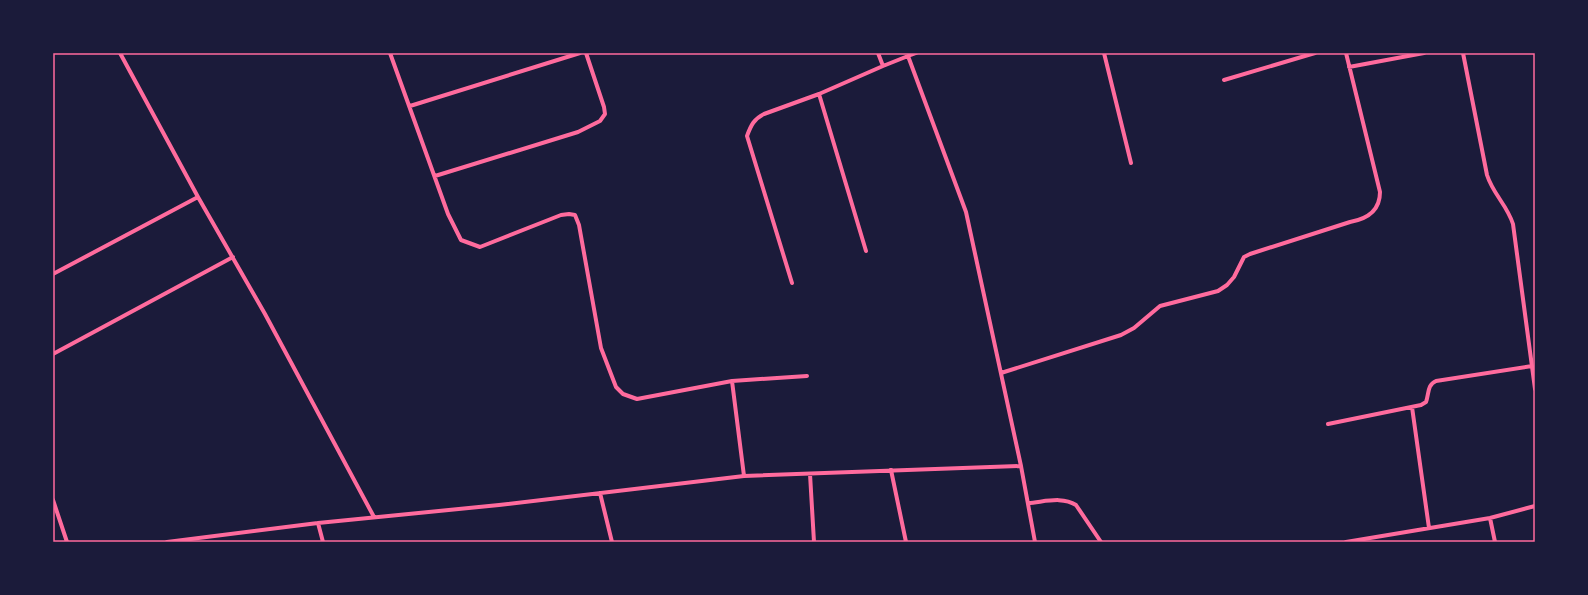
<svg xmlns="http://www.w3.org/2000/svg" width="1588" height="595" viewBox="0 0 1588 595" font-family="Jost,sans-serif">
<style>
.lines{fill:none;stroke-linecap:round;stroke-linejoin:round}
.minor{stroke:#ff6b9d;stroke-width:4}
.neatline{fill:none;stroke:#ff6b9d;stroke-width:1.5}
</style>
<rect width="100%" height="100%" fill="#1b1b3a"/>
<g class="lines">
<!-- minor -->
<path class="minor" d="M120,53l78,144 67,117 109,203
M390,53l58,161 13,26 19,7 81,-32 8,-1 6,1 4,10 22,123 15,39 7,7 14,5 95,-18 75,-5
M878,53l5,13 25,-10
M916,53l-8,3 58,156 55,254 14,76
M1104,53l27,110
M1463,53l24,122c6,19 20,30 26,49l22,165
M1349,67l75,-14
M1224,80l91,-27
M819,94l47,157
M410,106l170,-53
M435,176l143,-44 22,-11 5,-7 -1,-7 -18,-54
M53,274l145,-77
M792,283l-45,-147c4,-11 7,-17 17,-22l55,-20 64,-28
M53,354l180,-97
M1001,373l120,-38 13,-7 26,-22 58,-15 9,-6 7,-8 10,-20 6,-3 100,-32c17,-3 30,-11 30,-30l-34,-139
M732,381l12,95 277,-10
M1412,407l17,121
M1328,424l93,-19 5,-3c3,-8 1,-17 10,-21l96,-15
M891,470l15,72
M810,474l4,68
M600,493l12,49
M53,500l14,42
M1028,503c16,-1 34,-7 48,2l25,37
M1490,518l5,24
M318,523l5,19
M167,542l151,-19 181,-18 245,-29
M1346,542l144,-24 45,-12"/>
</g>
<!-- border -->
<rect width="1588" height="595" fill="none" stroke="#1b1b3a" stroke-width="108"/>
<rect x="54" y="54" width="1480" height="487" class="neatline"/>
</svg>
